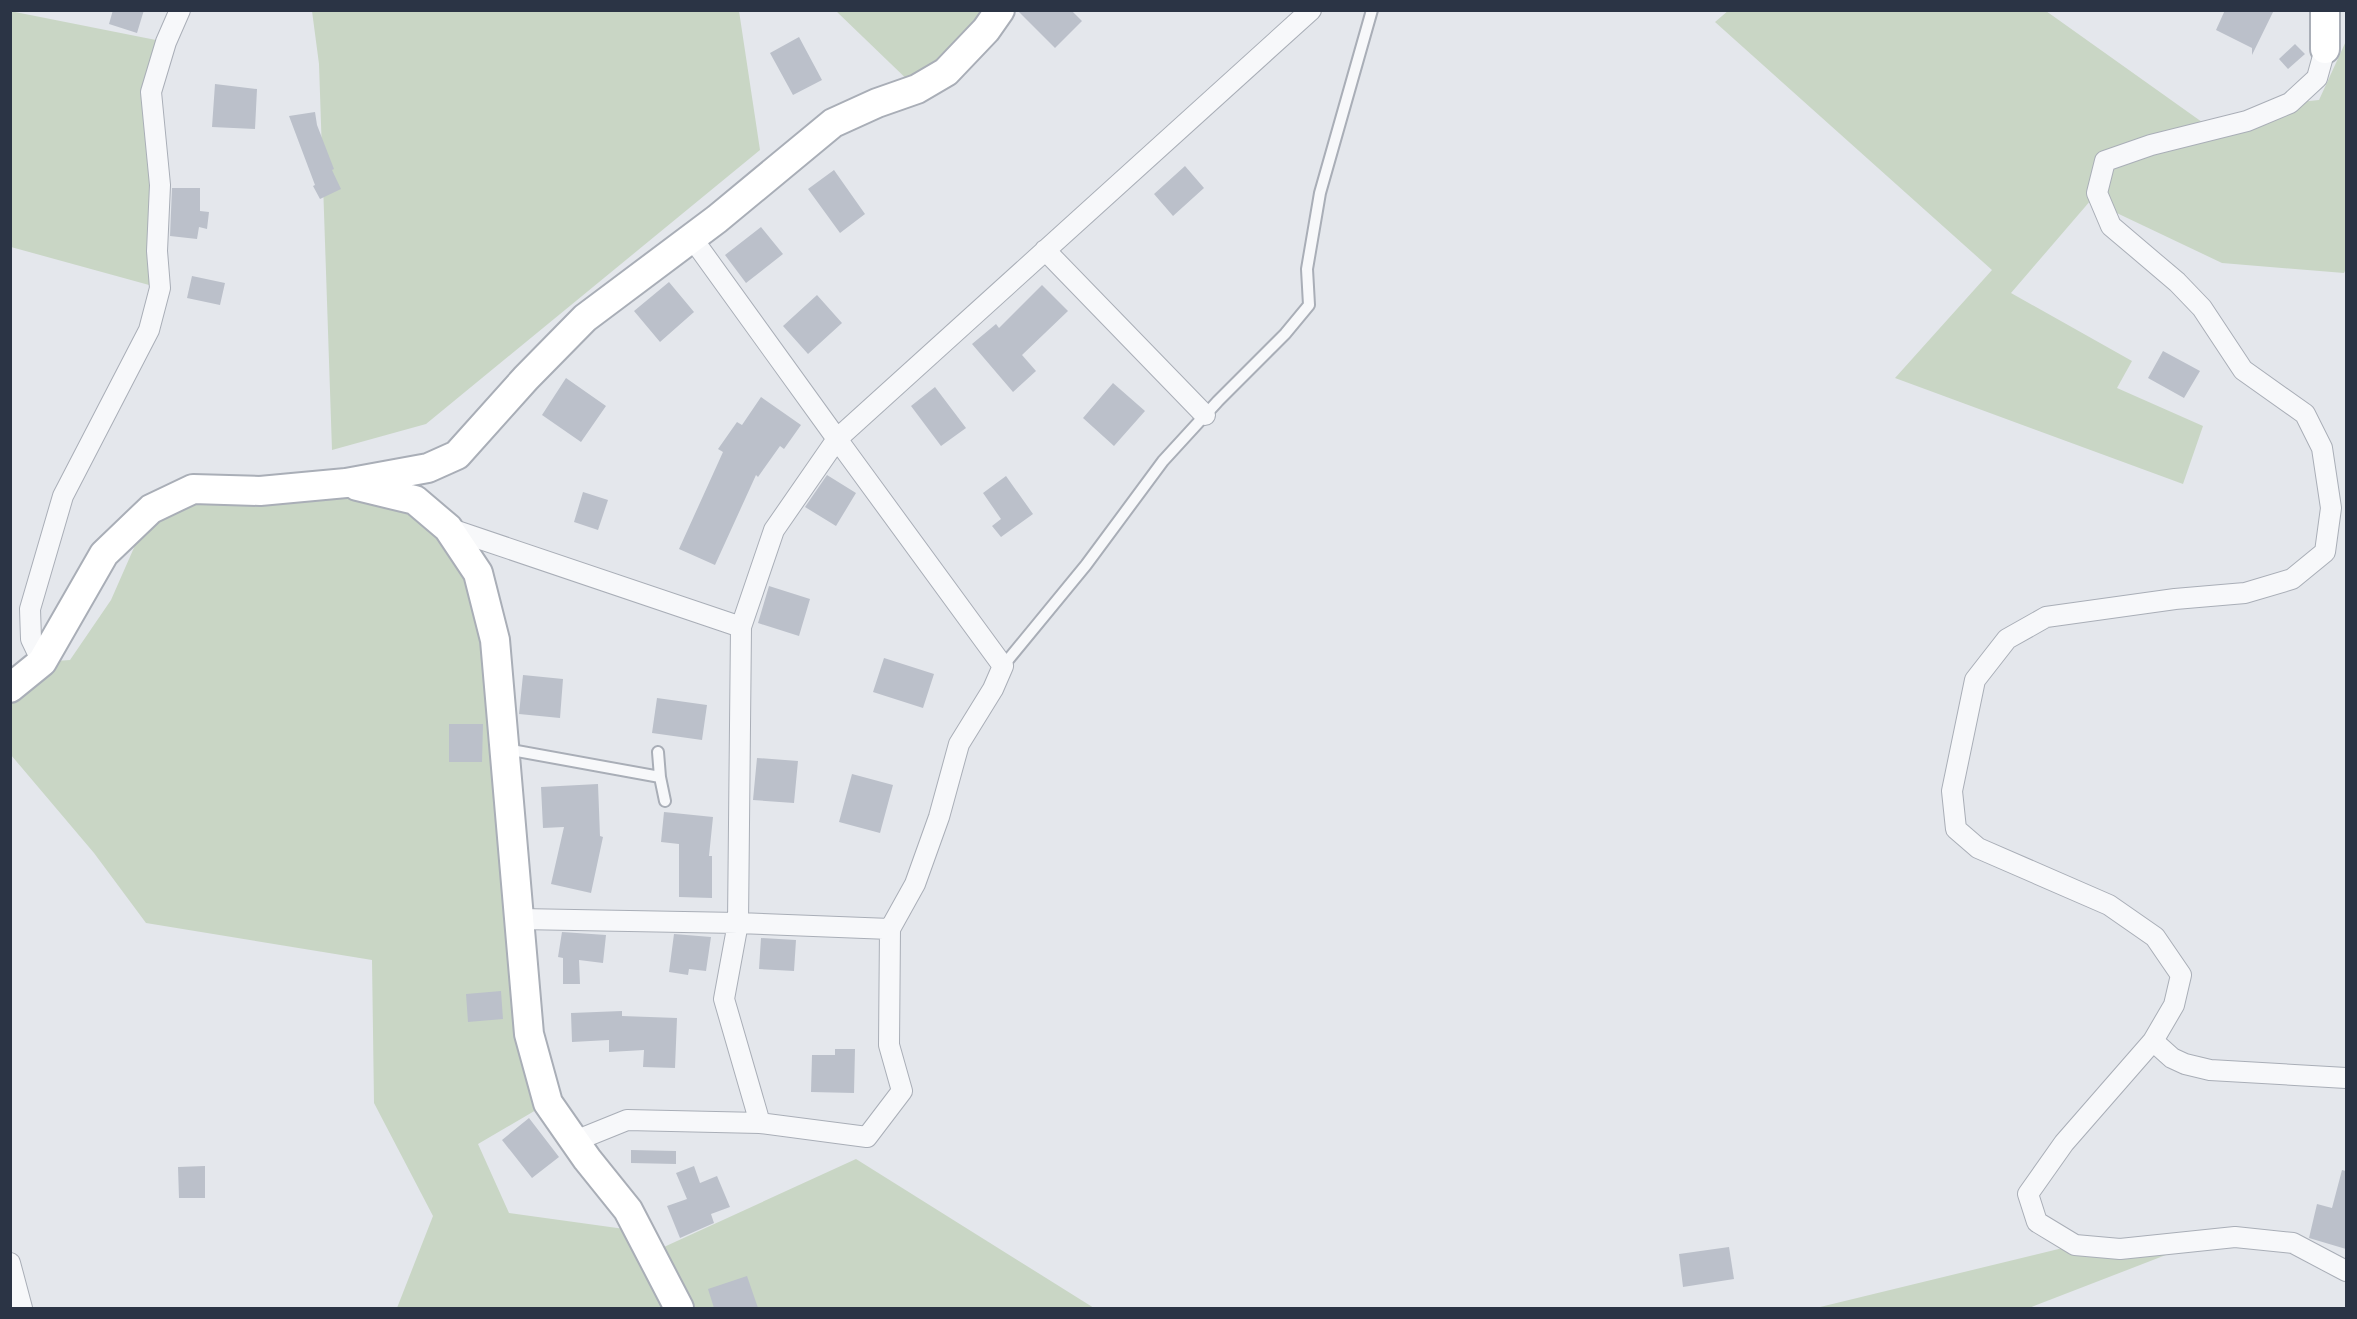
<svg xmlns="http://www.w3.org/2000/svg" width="2357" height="1319" viewBox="0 0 2357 1319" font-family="Cabin,sans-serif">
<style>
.green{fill:#c9d6c5}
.building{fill:#bbc0ca}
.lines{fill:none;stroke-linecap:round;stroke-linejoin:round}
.lane-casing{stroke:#a9aeb7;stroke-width:14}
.street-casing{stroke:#a9aeb7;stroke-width:22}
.secondary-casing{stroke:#a9aeb7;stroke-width:32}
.lane{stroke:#f7f8fa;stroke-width:10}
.street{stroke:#f7f8fa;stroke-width:20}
.secondary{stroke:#fff;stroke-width:28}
</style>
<rect width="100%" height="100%" fill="#e4e7ec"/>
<!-- green -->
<path class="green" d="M1729,10l317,1 163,116 81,-24 29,-3 27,-59v228l-2,4 -122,-10 -120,-57 -5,-13 -86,100 121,68 -15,27 86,38 -20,58 -288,-106 97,-108 -277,-248z
M10,11l156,31 -15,51 9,195 -149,-41z
M312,11h427l21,139 -334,274 -94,26 -13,-386z
M836,11h164l-83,78z
M304,487l111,13 71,104 62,499 -70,41 31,69 130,18 14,21 203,-93 238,149h-697l36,-92 -59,-113 -2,-143 -226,-37 -52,-70 -83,-98 -1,-66 32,-27 28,-2 41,-60 40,-91z
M2202,1241l-173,67h-213l259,-63z"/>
<!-- building -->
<path class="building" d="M113,10h31l-7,23 -28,-9z
M1017,10h54l11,11 -27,27z
M2225,10h49l-22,45v-7l-36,-18z
M799,37l23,43 -29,15 -23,-42z
M2295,44l10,10 -17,15 -9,-10z
M215,84l42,5 -2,40 -43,-2z
M315,112l2,13 17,44 -2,1 9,19 -21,10 -7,-13 2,-1 -26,-69z
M1185,166l19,22 -31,28 -19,-22z
M834,170l31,44 -25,19 -32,-44z
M172,188h28v23l9,1 -2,17 -8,-2 -2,12 -27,-3z
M761,227l22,27 -37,29 -21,-28z
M192,276l33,7 -5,22 -33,-7z
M669,282l25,30 -34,30 -26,-31z
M1042,285l26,26 -46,44 14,16 -23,21 -41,-48 24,-20 3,4z
M817,295l25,28 -34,31 -25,-28z
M2163,351l37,20 -16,27 -36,-20z
M566,378l40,28 -25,36 -39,-27z
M1113,383l32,28 -31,35 -31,-28z
M935,387l31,41 -25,18 -30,-40z
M761,397l40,28 -17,24 -4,-3 -22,31 -2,-2 -41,90 -36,-16 44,-97 -5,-3 19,-27 5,3z
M827,475l29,18 -20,33 -31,-19z
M1006,476l27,38 -32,23 -9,-11 9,-7 -18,-26z
M583,492l25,8 -10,30 -24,-8z
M769,586l41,13 -11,37 -41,-13z
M884,658l50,16 -11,34 -50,-16z
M523,675l40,4 -3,39 -41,-4z
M657,698l50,7 -5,35 -50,-7z
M449,724h34l-1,38h-33z
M757,758l41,3 -4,42 -41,-3z
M852,774l41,11 -13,48 -41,-11z
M598,784l2,52 3,1 -12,56 -40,-9 13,-57 -21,1 -2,-41z
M664,812l49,5 -4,39h3v42l-33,-1v-53l-18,-2z
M562,932l44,3 -3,28 -24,-3 1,24h-17v-26l-5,-1z
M674,934l37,3 -5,34 -17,-2 -1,6 -19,-3z
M761,938l35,2 -2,31 -35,-2z
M501,991l2,28 -35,3 -2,-28z
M622,1011v5l55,2 -2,50 -32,-1 1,-17 -35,2v-12l-37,2 -1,-29z
M835,1049h20l-1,44 -43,-1 1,-37h23z
M529,1118l30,39 -27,21 -30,-38z
M631,1150l45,1v13l-45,-1z
M205,1166v32h-26l-1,-31z
M694,1166l6,17 17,-7 13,31 -19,7 3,9 -34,15 -13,-32 20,-7 -11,-26z
M2342,1170l4,1v78l-37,-11 8,-34 15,4z
M1729,1247l5,32 -51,8 -4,-33z
M747,1276l11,32h-44l-6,-19z"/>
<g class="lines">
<!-- lane casing -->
<g class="lane-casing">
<path id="lane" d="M1003,666l83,-101 77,-104 55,-60 67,-67 24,-29 -2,-36 13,-76 52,-183
M506,749l154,28
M658,752l2,25 5,24"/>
</g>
<!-- street casing -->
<g class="street-casing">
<path id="street" d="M2325,49l-8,29 -27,25 -43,18 -96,24 -46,16 -8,32 14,33 66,56 25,26 41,62 62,44 17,34 9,60 -6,44 -33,27 -47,14 -70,6 -129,18 -39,22 -32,41 -23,111 4,38 22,19 131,57 46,32 26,38 -7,30 -21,36 -89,102 -36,51 9,28 38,23 45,4 115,-12 58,6 53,28
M692,238l145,201 474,-429
M1045,250l160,165
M448,528l293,99 -3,296 -218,-4
M741,627l33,-97 63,-91 166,227 -10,23 -34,55 -20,73 -24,67 -25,45
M42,662l-11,-23 -1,-30 33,-113 86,-166 11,-42 -3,-37 3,-66 -9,-93 15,-50 14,-32
M738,923l152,6 -1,116 13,46 -35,46 -107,-14 -36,-124z
M2153,1041l19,17 13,6 25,6 136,8
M575,1141l52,-21 133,3
M10,1263l12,45"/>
</g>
<!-- secondary casing -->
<g class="secondary-casing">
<path id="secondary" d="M2325,49v-39
M357,486l58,14 33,28 30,45 17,67 34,394 19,69 39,56 41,51 51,98
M10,688l32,-26 62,-108 47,-45 42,-20 67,2 86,-8 82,-15 29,-13 69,-77 59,-60 132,-99 116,-96 44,-20 40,-14 29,-17 40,-42 14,-20"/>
</g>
<!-- lane -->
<use href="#lane" class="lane"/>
<!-- street -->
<use href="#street" class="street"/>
<!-- secondary -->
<use href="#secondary" class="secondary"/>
</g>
<!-- border -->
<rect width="2357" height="1319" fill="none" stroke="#2b3445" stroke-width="24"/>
</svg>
